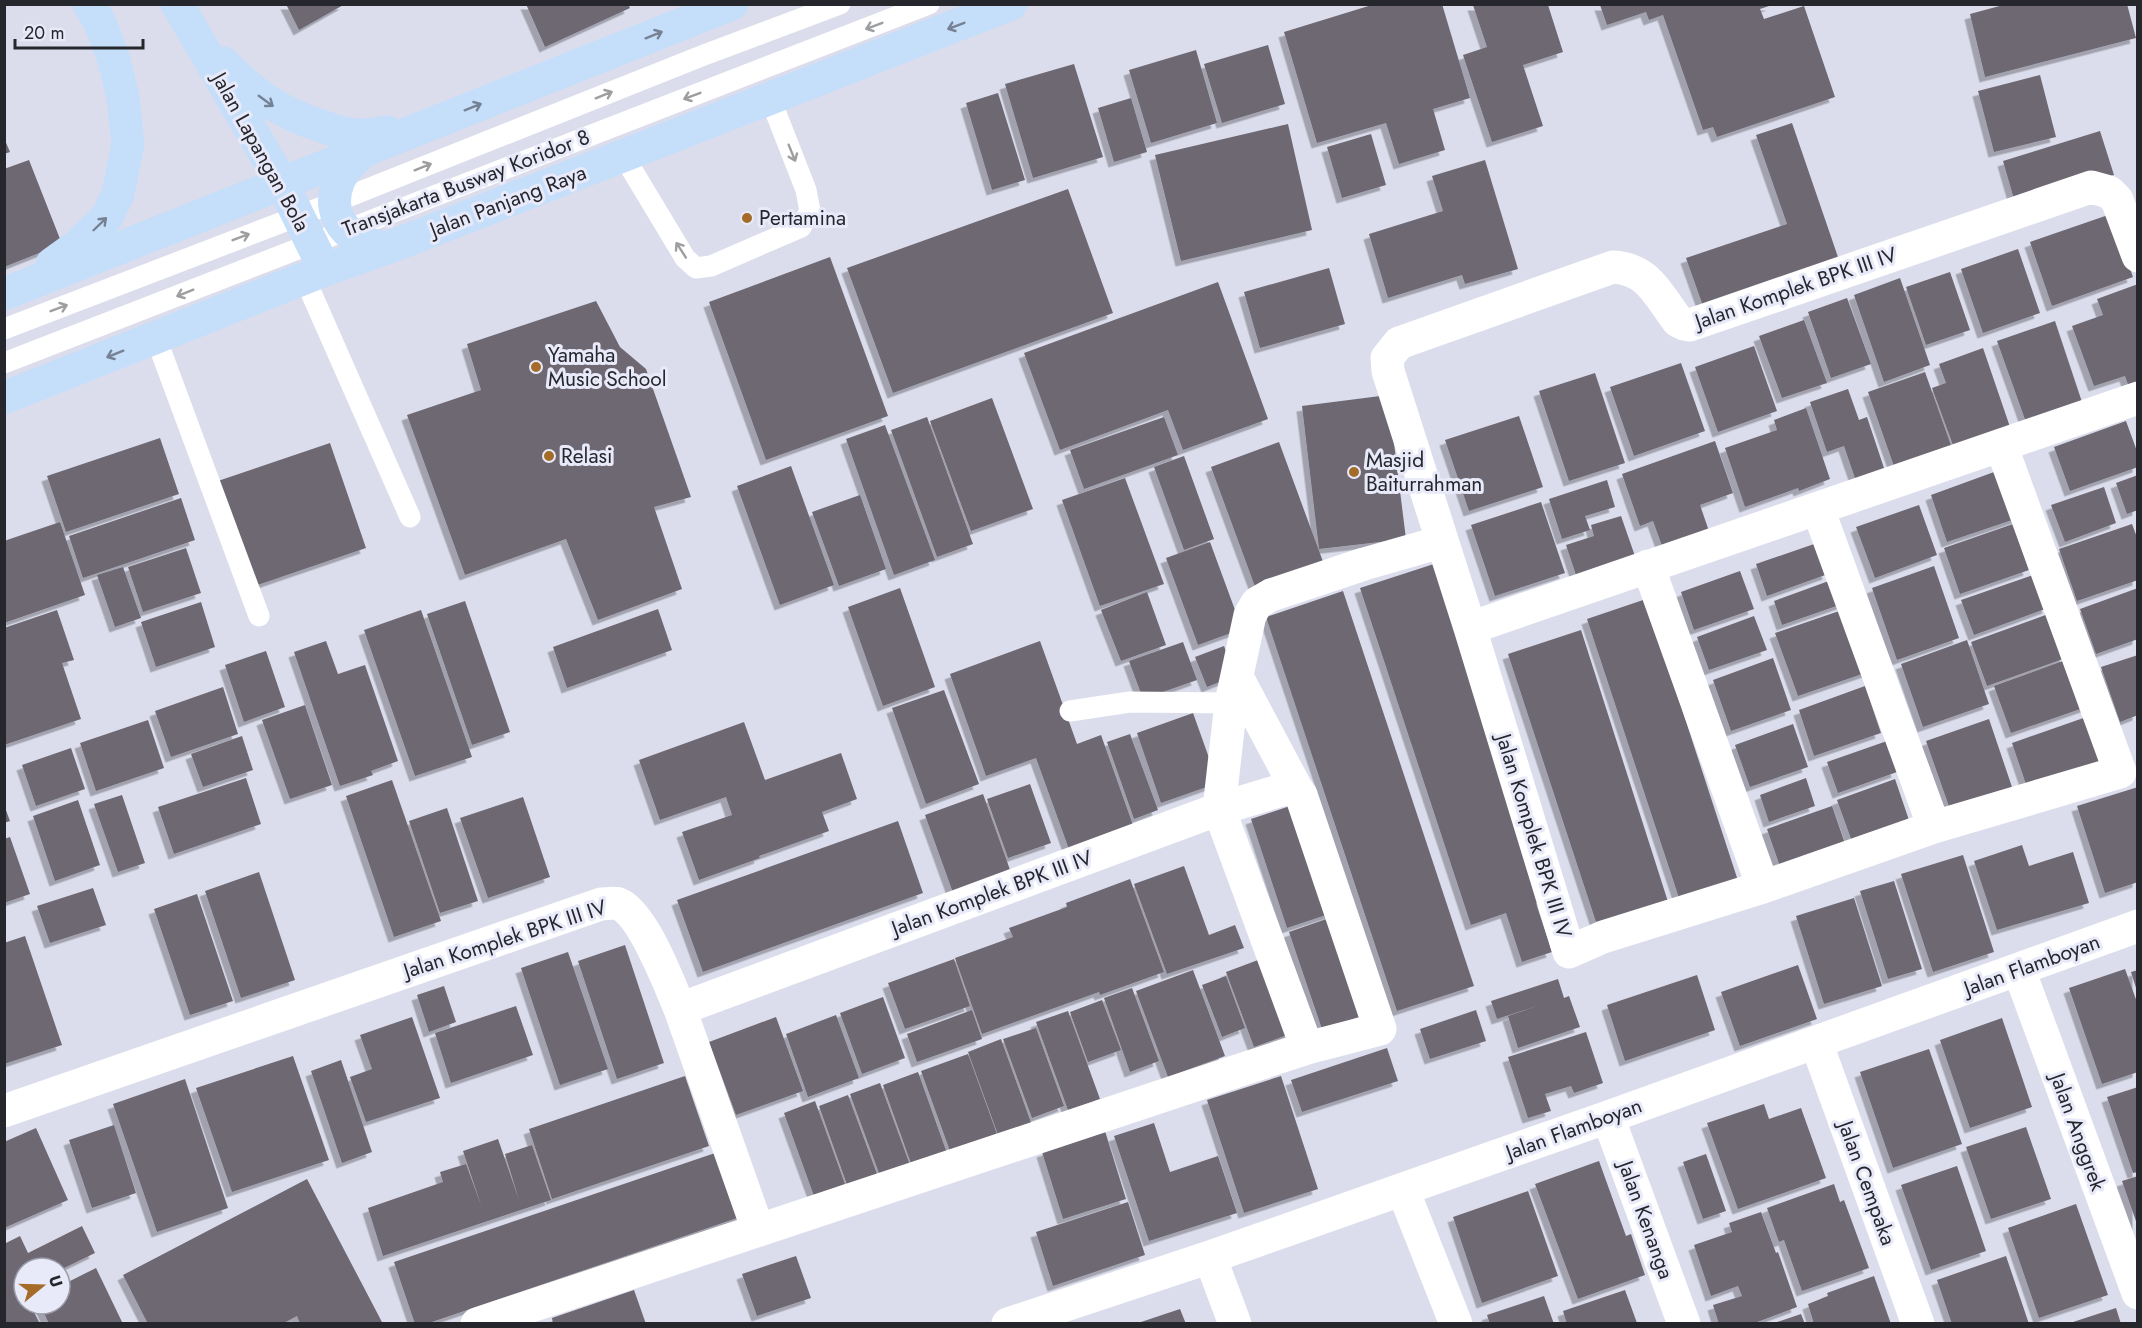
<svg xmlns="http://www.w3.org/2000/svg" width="2142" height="1328" viewBox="0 0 2142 1328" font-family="Jost,sans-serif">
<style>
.building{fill:#6e6773;filter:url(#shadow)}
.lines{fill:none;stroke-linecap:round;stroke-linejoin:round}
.lane{stroke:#fff;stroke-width:21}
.street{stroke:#fff;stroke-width:33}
.primary{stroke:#c5defa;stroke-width:33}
.oneway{stroke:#9d9ea0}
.oneway2{stroke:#768294}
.poi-dot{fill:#a46b29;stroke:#e9eaf9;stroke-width:2}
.labels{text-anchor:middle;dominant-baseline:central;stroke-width:6;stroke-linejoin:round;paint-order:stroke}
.street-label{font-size:21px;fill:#26272d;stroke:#e9eaf9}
.poi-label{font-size:21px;fill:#26272d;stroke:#e9eaf9;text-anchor:start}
</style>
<defs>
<filter id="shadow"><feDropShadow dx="-5.5" dy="5.5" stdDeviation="0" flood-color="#0004"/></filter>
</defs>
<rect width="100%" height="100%" fill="#dbddec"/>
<!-- building -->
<path class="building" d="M286,4h59l-46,26z
M526,4h102l2,4 -85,39z
M1375,4h67l28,94 -37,11 12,41 -46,14 -13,-41 -69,20 -33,-111z
M2007,4h120l9,34 -151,39 -15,-63z
M1473,5h75l15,47 -40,13 20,61 -51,16 -29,-87 24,-8z
M1600,5h172l-12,4 4,10 40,-13 31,91 -118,40 -4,-10 -10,3 -40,-115 -14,5 -3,-8 -39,13z
M1268,45l17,59 -63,19 -18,-59z
M1196,50l21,73 -66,20 -22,-73z
M1074,64l29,93 -70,21 -28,-94z
M2040,75l16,62 -62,15 -16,-61z
M998,93l27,87 -33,10 -26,-87z
M1131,98l16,54 -33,10 -16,-54z
M1792,123l47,137 -136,46 -17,-48 101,-34 -31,-89z
M1288,124l24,106 -131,31 -26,-106z
M2100,131l14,44 -98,31 -13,-45z
M1371,134l15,51 -44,13 -15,-51z
M4,138l6,14 -6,2z
M29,160l33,84 -58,23v-98z
M1485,160l33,109 -53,15 -3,-9 -74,23 -19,-64 74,-23 -11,-35z
M1068,189l45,124 -220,80 -46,-125z
M2111,214l22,63 -81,29 -22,-64z
M2018,249l22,64 -57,20 -22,-64z
M830,257l58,159 -122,44 -57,-158z
M1329,268l16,56 -85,24 -16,-56z
M1950,272l20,58 -44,15 -20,-58z
M1900,278l30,87 -46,17 -30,-87z
M1218,282l50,137 -85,31 -15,-40 -108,40 -36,-97z
M2138,284v107l-7,2 -6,-17 -31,10 -22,-60 31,-11 -6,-16z
M1847,298l24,66 -40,14 -23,-66z
M596,301l24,46 26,22 45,128 -37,10 28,82 -84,31 -32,-81 -101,36 -58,-160 74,-25 -14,-46z
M1804,320l23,63 -45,15 -23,-62z
M2055,321l28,84 -56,20 -30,-84z
M1754,346l23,65 -59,21 -23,-65z
M1983,348l27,79 -57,18 -21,-57 14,-5 -7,-19z
M1681,363l24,68 -71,25 -24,-69z
M1925,372l28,79 -57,21 -28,-80z
M1595,373l30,90 -56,18 -30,-90z
M1848,389l11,31 8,-3 18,54 -29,10 -12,-35 -17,6 -17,-50z
M1388,395l18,144 -87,10 -17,-143z
M992,398l41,111 -62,22 -41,-110z
M1806,408l24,71 -31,12 -1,-3 -53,19 -20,-59 52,-18 -3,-10z
M1519,416l24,71 -74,24 -24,-71z
M927,417l46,127 -36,13 -46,-127z
M1164,417l14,38 -94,34 -14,-39z
M2126,421l12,33v13l-68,24 -16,-44z
M885,425l50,135 -41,15 -48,-136z
M160,438l19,56 -113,38 -19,-56z
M1715,441l18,52 -33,12 11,32 -46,17 -12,-33 -13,5 -18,-52z
M1279,442l46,125 -68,25 -46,-125z
M330,443l36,105 -114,39 -37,-105z
M1184,456l30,83 -30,11 -30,-83z
M791,466l43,119 -54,20 -43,-119z
M2005,468l16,49 -74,25 -16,-47z
M2138,475v35l-11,4 -11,-31z
M1125,478l39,106 -64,22 -38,-106z
M1607,480l8,27 -30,9 5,14 -28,9 -13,-40z
M2104,487l12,36 -51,19 -14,-37z
M860,495l26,74 -47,17 -27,-74z
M181,498l14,42 -112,38 -14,-42z
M1541,502l24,71 -70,23 -24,-71z
M1919,505l18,50 -62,23 -19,-51z
M1621,516l15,43 -59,19 -11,-33 28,-9 -3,-11z
M60,522l25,73 -81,28v-82z
M2013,524l16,46 -69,24 -16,-46z
M2132,524l6,16v40l-61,21 -18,-52z
M1210,542l32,87 -44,16 -32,-87z
M1817,543l11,31 -61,22 -11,-32z
M186,548l15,45 -58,19 -15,-45z
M1437,563l111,336 -12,4 16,49 -30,10 -16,-49 -35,12 -111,-337z
M1934,566l25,72 -62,22 -25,-72z
M123,567l18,51 -26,9 -18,-52z
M1740,571l14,38 -60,21 -13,-38z
M2036,574l12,34 -74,27 -13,-35z
M1837,578l8,25 -63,22 -8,-24z
M900,588l35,99 -52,19 -35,-99z
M2138,588v51l-42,15 -16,-45z
M1343,591l131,395 -77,25 -131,-394z
M1147,592l19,53 -45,16 -20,-51z
M1646,599l96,294 -58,20 -97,-294z
M465,601l45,131 -38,13 -45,-131z
M201,602l14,45 -59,20 -15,-45z
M1848,608l23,63 -73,25 -23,-63z
M658,609l14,41 -105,38 -14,-41z
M57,610l17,50 -12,3 19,56 -77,26v-117z
M421,610l51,147 -57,19 -51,-146z
M2051,613l15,45 -79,28 -16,-44z
M1754,616l13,34 -58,20 -12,-33z
M1581,630l89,278 -71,23 -91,-277z
M1967,640l22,64 -66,23 -22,-63z
M326,641l12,33 27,-9 33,96 -27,10 2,4 -33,11 -46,-134z
M1040,641l37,103 24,-9 33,93 -64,24 -34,-94 -50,18 -36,-102z
M1183,642l14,38 -54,19 -14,-38z
M1224,646l11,30 -28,11 -12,-30z
M266,651l19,56 -41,15 -19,-57z
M2138,655v60l-18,7 -19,-55z
M1773,658l18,52 -60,21 -18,-51z
M2071,658l18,48 -78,27 -17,-47z
M1865,686l16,47 -67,23 -15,-46z
M223,687l15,47 -67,23 -16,-46z
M944,690l35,94 -53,20 -34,-96z
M305,705l27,80 -42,14 -28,-79z
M1193,713l25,70 -57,20 -24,-70z
M2092,715l19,53 -81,28 -18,-53z
M1989,719l24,71 -62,22 -25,-71z
M148,720l16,48 -68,23 -16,-48z
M744,722l21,58 76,-27 16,46 -35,13 7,19 -70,25 1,2 -61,22 -17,-48 50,-17 -6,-18 -66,23 -21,-60z
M1793,724l15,43 -58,20 -15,-42z
M1130,734l28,76 -24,9 -27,-77z
M242,736l11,34 -50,17 -12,-33z
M1887,741l10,31 -59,21 -11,-31z
M71,748l14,41 -49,17 -14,-41z
M246,778l15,46 -87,30 -16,-47z
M1806,778l9,28 -46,16 -9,-27z
M1895,779l16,47 -57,21 -17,-47z
M392,780l49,141 -47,16 -48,-141z
M1030,784l21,59 -43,15 -21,-59z
M2138,787v95l-33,11 -28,-87z
M983,794l31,87 -58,20 -31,-86z
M122,795l23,68 -27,9 -24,-68z
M523,797l27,80 -62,21 -28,-80z
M78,800l22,65 -45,16 -22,-65z
M1299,803l36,109 -48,16 -36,-109z
M4,805l6,16 -6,2z
M1832,806l17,49 -65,23 -17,-49z
M447,808l31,93 -38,12 -31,-92z
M898,821l25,72 -220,79 -26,-72z
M10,837l20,57 -26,9v-64z
M2022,845l7,21 44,-14 16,51 -92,27 -23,-69z
M1963,855l31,97 -61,20 -32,-98z
M1184,866l25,69 26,-10 9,23 -77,26 -33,-90z
M259,872l36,108 -54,18 -36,-107z
M1130,879l34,93 -64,23 -1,-3 -117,42 -27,-76 58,-21 -4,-9 58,-21 -1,-4z
M1894,881l28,88 -34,10 -28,-88z
M93,888l13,37 -56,18 -13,-37z
M197,894l36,107 -43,14 -36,-106z
M1854,898l28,88 -58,18 -28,-88z
M1335,916l33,98 -46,15 -33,-97z
M25,936l37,109 -58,19v-121z
M625,945l39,118 -47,16 -39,-118z
M568,952l40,117 -48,16 -39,-117z
M1266,957l27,76 -39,14 -28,-75z
M954,959l16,47 -65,23 -17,-46z
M1798,965l19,54 -77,27 -19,-54z
M2125,969l13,36v67l-36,12 -33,-96z
M1193,970l32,86 -57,21 -32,-86z
M2138,970v21h-1l-6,-19z
M1697,975l18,55 -90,31 -18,-56z
M1226,976l19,52 -23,9 -20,-52z
M1558,979l6,19 5,-2 11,31 -62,21 -10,-32 35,-12 -46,15 -6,-18z
M444,986l12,36 -27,10 -12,-37z
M1132,988l27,73 -29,11 -26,-74z
M883,997l22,61 -43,16 -22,-61z
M1102,1000l19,50 -33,12 -18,-50z
M516,1006l17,49 -82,28 -16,-50z
M972,1010l10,29 -65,23 -10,-28z
M1476,1010l10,31 -56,18 -10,-30z
M1068,1011l32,88 -32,11 -32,-88z
M836,1015l23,63 -51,19 -22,-63z
M412,1017l28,81 -74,24 -16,-45 22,-8 -12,-34z
M776,1017l27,74 -67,24 -27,-73z
M2002,1018l30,89 -62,21 -30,-88z
M1036,1028l28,78 -32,12 -29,-79z
M1586,1032l17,51 -29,10 -3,-7 -26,8 6,17 -23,7 -20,-61z
M1001,1039l33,92 -33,12 -33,-91z
M1387,1048l11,33 -96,31 -11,-32z
M1929,1049l33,95 -69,24 -33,-96z
M968,1054l29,80 -47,17 -29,-80z
M293,1056l36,104 -97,32 -36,-104z
M341,1060l31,92 -30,11 -31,-92z
M918,1072l30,84 -35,13 -30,-84z
M685,1076l24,70 -157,53 -23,-70z
M1281,1076l37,113 -74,24 -37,-113z
M185,1079l43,129 -71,24 -44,-128z
M880,1083l30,82 -30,11 -30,-82z
M2138,1087v85l-5,1 -26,-76z
M848,1095l32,87 -30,11 -31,-87z
M815,1101l30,83 -31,12 -30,-83z
M1764,1104l5,15 32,-11 25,70 -88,31 -31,-86z
M1154,1123l16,49 48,-16 19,57 -88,28 -35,-105z
M114,1125l22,68 -44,15 -23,-68z
M2026,1127l25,72 -60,20 -25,-72z
M36,1128l32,72 -64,28v-86z
M1105,1131l21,68 -63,20 -21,-67z
M498,1139l21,61 -14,-46 27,-9 19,55 -168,56 -15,-48 75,-26 -3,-10 26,-8 16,44 -19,-57z
M724,1150l22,65 -320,109h-11l-21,-62z
M1706,1154l20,57 -23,8 -20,-57z
M1599,1161l27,75 5,-2 14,41 -67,24 -43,-115z
M1957,1166l29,85 -55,19 -30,-85z
M2138,1176v48h-1l-15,-43z
M307,1179l76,145h-83l-3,-8 -15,8h-134l-25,-49z
M1834,1184l6,18 4,-2 25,68 -67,23 -18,-51 -5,2 -12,-34z
M1528,1191l30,85 -76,27 -29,-86z
M1128,1202l17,53 -92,31 -17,-54z
M2076,1204l32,91 -69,23 -31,-90z
M1761,1212l15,41 2,-1 19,55 -45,17h-33l-6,-19 29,-9 -4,-10 -27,10 -17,-51 38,-13 -3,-9z
M82,1226l13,27 -35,17v-2h-36v36h6l10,20h-36v-80l16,-8 8,17z
M796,1256l15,42 -54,18 -15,-42z
M2006,1256l23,68h-77l-15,-44z
M96,1268l27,56h-74l-9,-20h20v-18z
M1874,1276l17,48h-77l-6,-20 20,-8 -1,-3z
M634,1290l12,34h-93l-1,-6z
M1625,1290l12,33 -70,1 -4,-13z
M1544,1296l10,28h-64l-3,-9z
M2116,1308l5,16h-51v-1z
M1180,1309l6,15h-48v-1z
M1801,1314l4,10h-31v-1z"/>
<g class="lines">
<!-- lane -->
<path class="lane" d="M623,155l62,103 11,10 15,-2 90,-39 9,-16 -4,-21 -36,-92
M305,279l105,238
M4,329l331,-127 369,-147 136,-51
M156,338l103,278
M4,363l925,-359
M1070,711l60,-9 101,1"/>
<!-- street -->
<path class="street" d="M2138,256l-21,-56 -8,-8 -18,-5 -401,138 -6,-1 -6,-3c-20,-26 -29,-52 -65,-54l-214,76 -12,15 1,13 82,257 668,-230
M1818,509l116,318
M1648,566l115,321
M1470,628l99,324 34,-15 160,-50 171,-60 186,-55 -119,-327
M1237,677l59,111
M2019,970l119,323
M680,1009l78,221
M1816,1042l102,282
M4,1111l597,-207c5,0 14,-2 18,0 25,11 50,80 61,105l539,-200 12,-106 19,-88 7,-12 14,-8 93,-31 77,-22
M1608,1117l76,207
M1403,1190l53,134
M1210,1257l25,67
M477,1324l739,-246 91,-30 73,-19 -79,-234 -5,-7 -11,1 -66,20 88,239
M1008,1324l202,-67 398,-140 530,-191"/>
<!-- primary -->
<path class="primary" d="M177,4l105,179 43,87
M223,63c33,33 57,50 101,64 13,5 26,9 40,8 8,0 16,-2 23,-3
M364,150c-10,10 -22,20 -26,33 -14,37 17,65 52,64
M52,264l25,-18 30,-29 11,-23 10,-50 -5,-47 -10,-40 -13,-34 -11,-19
M4,294l728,-290
M4,398l321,-128 65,-23 621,-243"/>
</g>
<!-- one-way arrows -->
<defs><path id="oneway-shaft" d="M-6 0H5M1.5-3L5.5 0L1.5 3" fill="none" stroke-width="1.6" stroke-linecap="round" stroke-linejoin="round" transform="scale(1.5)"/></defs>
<g class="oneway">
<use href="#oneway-shaft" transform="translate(874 26) rotate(159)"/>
<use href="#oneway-shaft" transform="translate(604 95) rotate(-22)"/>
<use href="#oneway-shaft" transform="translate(692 96) rotate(159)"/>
<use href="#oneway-shaft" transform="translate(792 153) rotate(68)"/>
<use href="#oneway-shaft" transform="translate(423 167) rotate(-22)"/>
<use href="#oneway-shaft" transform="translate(241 237) rotate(-21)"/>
<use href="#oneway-shaft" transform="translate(681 250) rotate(-123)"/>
<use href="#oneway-shaft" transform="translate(185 293) rotate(158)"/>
<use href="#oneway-shaft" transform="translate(59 308) rotate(-21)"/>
</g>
<g class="oneway2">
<use href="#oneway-shaft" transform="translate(956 26) rotate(159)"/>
<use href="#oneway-shaft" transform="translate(654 35) rotate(-22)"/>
<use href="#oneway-shaft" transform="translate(266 101) rotate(36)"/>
<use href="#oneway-shaft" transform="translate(473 107) rotate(-22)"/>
<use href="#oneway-shaft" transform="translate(100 224) rotate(-44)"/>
<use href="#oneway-shaft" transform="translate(115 354) rotate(158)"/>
</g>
<!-- markers -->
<g class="poi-dot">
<circle cx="747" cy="218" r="6"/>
<circle cx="536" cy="367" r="6"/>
<circle cx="549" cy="456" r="6"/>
<circle cx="1354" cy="472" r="6"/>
</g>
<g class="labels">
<!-- street labels -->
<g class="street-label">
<text transform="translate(261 152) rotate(61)">Jalan Lapangan Bola</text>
<text transform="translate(466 183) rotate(-21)">Transjakarta Busway Koridor 8</text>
<text transform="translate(508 201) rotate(-21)">Jalan Panjang Raya</text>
<text transform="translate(1796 288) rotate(-19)">Jalan Komplek BPK III IV</text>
<text transform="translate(1534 836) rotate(73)">Jalan Komplek BPK III IV</text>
<text transform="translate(992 893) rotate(-20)">Jalan Komplek BPK III IV</text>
<text transform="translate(505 939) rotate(-18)">Jalan Komplek BPK III IV</text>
<text transform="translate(2032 965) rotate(-20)">Jalan Flamboyan</text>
<text transform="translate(1574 1129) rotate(-20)">Jalan Flamboyan</text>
<text transform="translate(2078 1132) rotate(70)">Jalan Anggrek</text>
<text transform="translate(1867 1183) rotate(70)">Jalan Cempaka</text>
<text transform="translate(1646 1220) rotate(70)">Jalan Kenanga</text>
</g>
<!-- poi labels -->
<g class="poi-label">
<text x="759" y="218">Pertamina</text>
<text x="548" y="355">Yamaha<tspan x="548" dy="24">Music School</tspan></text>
<text x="561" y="456">Relasi</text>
<text x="1366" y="460">Masjid<tspan x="1366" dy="24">Baiturrahman</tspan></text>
</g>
</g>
<!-- border -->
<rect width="2142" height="1328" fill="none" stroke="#26272d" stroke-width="12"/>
<!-- north arrow -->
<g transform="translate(42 1286) rotate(71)"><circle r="28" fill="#e9eaf9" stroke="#9b9ca7" stroke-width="1.5"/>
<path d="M0-4.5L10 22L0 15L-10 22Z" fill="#a46b29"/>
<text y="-9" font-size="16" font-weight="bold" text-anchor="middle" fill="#26272d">U</text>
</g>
<!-- scale -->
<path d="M15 39v9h128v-9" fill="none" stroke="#26272d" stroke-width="3"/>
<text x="24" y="39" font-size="18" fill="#26272d" stroke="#e9eaf9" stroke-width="4.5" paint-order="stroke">20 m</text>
</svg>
